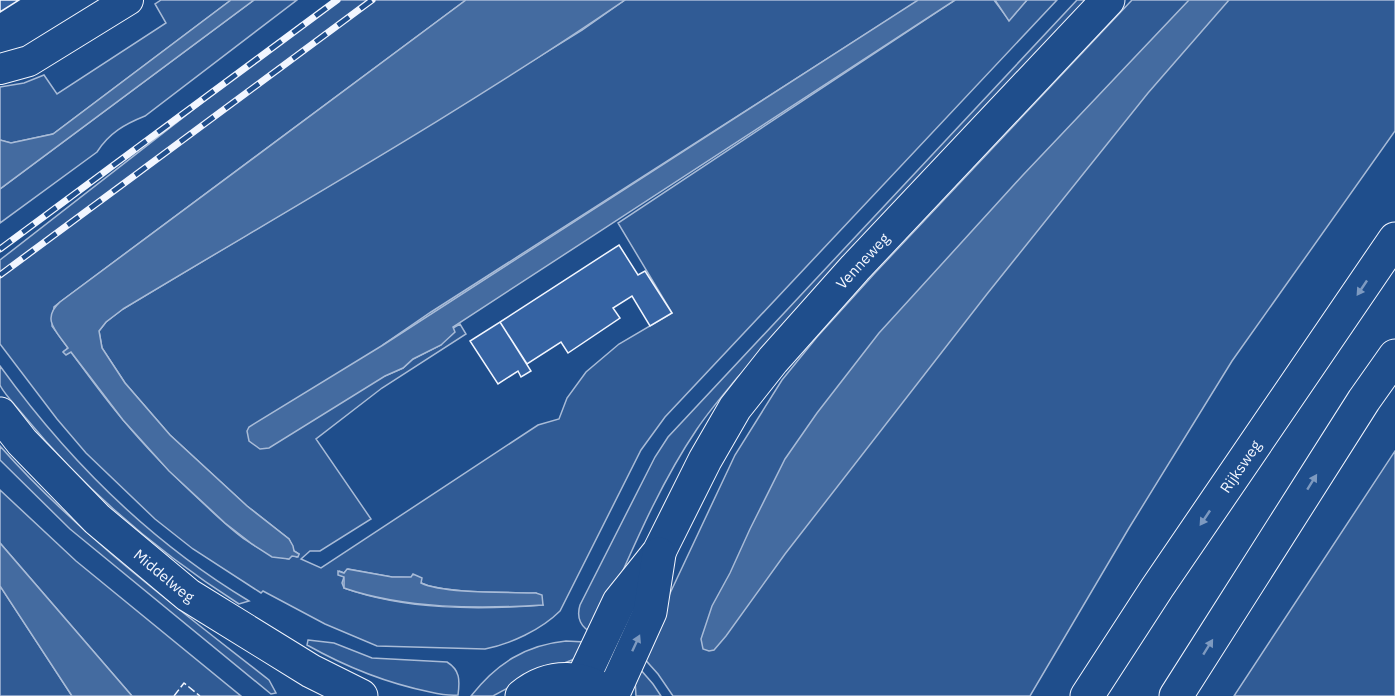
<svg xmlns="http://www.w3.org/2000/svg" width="1395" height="696" viewBox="0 0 1395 696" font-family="'IBM Plex Sans',sans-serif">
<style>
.green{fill:#305b95;stroke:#a8bbd7;stroke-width:1.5;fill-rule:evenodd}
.water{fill:#446ba0;stroke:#a8bbd7;stroke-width:1.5}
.building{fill:#3563a3;stroke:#f2f6ff;stroke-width:1.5}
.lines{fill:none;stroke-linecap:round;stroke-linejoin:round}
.minor-casing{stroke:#f2f6ff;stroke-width:32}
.tertiary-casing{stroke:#f2f6ff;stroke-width:35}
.secondary-casing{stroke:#f2f6ff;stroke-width:35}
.motorway-casing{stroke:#f2f6ff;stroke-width:35}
.minor{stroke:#1f4e8c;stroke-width:30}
.tertiary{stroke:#1f4e8c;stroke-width:33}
.secondary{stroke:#1f4e8c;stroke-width:33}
.motorway{stroke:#1f4e8c;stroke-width:33}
.rail-casing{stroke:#f2f6ff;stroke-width:7}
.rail{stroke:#1f4e8c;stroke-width:4.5;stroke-dasharray:14;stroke-linecap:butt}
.fence{stroke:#f2f6ff;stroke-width:1.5;stroke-dasharray:8 3;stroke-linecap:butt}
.oneway{fill:#7e9ac0}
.labels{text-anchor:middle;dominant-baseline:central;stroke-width:4.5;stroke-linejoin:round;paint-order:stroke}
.street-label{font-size:15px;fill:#f2f6ff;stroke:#1f4e8c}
</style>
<rect width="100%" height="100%" fill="#1f4e8c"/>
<!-- green -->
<path class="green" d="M161,0h70l-178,134 -42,9 -11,-3v-53l24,-4 20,-8 13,19 109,-71 -11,-19z
M254,0h43l-152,116c-20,8 -36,17 -48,36l-97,71v-34z
M334,0h132l-406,302 -6,5 -2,19 16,22 -4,3 7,1c17,23 34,47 53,69 24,29 51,56 79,82 26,24 51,50 86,56l3,-4 5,2 2,-3 -5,-3 -5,-12 -42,-33 -77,-71 -45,-52 -23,-35 -3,-17 7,-9 17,-13 269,-161 190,-118 43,-30h294l-488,312 -48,33 2,31 18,-8 10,-9 28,-14 12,-17 7,-4 6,10 -84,54 -66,51 55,80 -51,32h-10l-9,8 20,9 217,-143 21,-6 8,-21 19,-26 33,-28 53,-31 -54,-90 337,-223h39l15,20 18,-20h30l-392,417 -24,33 -81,161c-19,19 -50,33 -75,38l-108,-3 -52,-22 -62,-33 -2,2 -68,-44 -38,-30 -69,-66 -29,-34 -57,-75v-84zM348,569l44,8 29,1v5c24,11 87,9 115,10l7,12c-65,5 -137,5 -199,-17l-2,-5 2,-6 -5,-6 5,2z
M1077,0h12l-352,378c-14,17 -28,33 -40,51 -42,62 -70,134 -101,202l-3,2c-12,-5 -17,-15 -13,-28l75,-148 13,-20z
M1132,0h263v131l-163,230 -103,167 -99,168h-357l-15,-22 -17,-19 94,-200 47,-75 35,-43 57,-63z
M0,366c68,94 149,175 249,235l-10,3c-80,-51 -153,-113 -214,-187 -6,-8 -22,-24 -25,-32 0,-5 0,-14 0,-19z
M0,446c80,90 175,160 269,234l7,13 -5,1 -201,-165 -70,-69z
M1395,451v245h-161z
M0,490l76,71 165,135h-109l-132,-153z
M0,586l72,110h-72z
M308,640l26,3 38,15 75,4c13,8 13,18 11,33 -9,1 -19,-1 -28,-3 -44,-9 -84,-25 -123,-47z
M566,641l19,1 -6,13 -7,5 -44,17 -35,19h-22c25,-32 54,-51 95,-55z
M640,669l13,15 8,12h-25l-1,-17z"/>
<!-- water -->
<path class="water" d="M231,0h23l-254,189v-49l11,3 42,-9z
M466,0h159c-162,111 -334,208 -502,309l-17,13 -7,9 3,17 23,35 45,52 77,71 42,33 4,7 1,5 5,3 -1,3 -6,-1 -3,3 -17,-2 -20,-13 -27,-21 -56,-52 -46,-51 -52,-68 -5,3 -3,-3 5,-4c-12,-17 -27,-29 -8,-46z
M918,0h37l-502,327 2,5 -14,13 -28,14 -10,9 -18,8 -116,72 -9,1 -11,-8 -2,-10 2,-4 134,-82z
M995,0h32l-18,21z
M1189,0h40l-81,93 -161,201 -202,260 -59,82 -12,14 -5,1 -6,-2 -2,-10 11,-33 18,-33 20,-44 35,-70 32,-46 62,-80 144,-158z
M0,543l132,153h-60l-72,-110z
M347,569l45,8h19l2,-3 9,4 -1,5c23,11 88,9 115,10l6,2 1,10c-64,4 -138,4 -199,-17v-11l-6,-2v-4l6,2z"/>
<!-- building -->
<path class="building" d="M0,0h19l-19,12z
M619,245l19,30 7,-4 27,42 -22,13 -18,-30 -19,12 7,10 -52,35 -7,-11 -34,22 -27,-42z
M500,322l31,49 -10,6 -3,-6 -20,13 -28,-43z"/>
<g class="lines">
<!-- minor casing -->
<g class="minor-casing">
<path id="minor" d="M0,69l29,-8 99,-61"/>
</g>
<!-- tertiary casing -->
<g class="tertiary-casing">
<g id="tertiary">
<path id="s1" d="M0,414l22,28 75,77 91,76 123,76 50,25"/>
</g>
</g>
<!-- secondary casing -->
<g class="secondary-casing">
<g id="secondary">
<path id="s2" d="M582,680l37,-78 40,-50 46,-92 30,-52 38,-48 82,-92 253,-268"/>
<path d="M522,696c28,-23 62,-21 90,0l38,-84 9,-58"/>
</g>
</g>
<!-- motorway casing -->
<g class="motorway-casing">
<g id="motorway">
<path id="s3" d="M1087,696l70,-108 238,-349"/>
<path d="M1176,696l188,-296 31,-44"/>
</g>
</g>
<!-- minor -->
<use href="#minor" class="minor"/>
<!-- tertiary -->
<use href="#tertiary" class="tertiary"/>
<!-- secondary -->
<use href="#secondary" class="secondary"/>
<!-- motorway -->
<use href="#motorway" class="motorway"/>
<!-- rail casing -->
<g class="rail-casing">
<path id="rail" d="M0,249l337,-249
M0,275l372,-275"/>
</g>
<!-- rail -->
<use href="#rail" class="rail"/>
<!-- fence -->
<path class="fence" d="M174,696l10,-13 16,13"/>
</g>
<!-- one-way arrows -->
<defs><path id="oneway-solid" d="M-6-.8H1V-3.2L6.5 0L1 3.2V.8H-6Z" transform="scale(1.5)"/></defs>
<g class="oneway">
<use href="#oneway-solid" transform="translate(1362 288) rotate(124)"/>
<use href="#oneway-solid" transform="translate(1312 482) rotate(-58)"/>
<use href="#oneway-solid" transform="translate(1205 518) rotate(124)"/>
<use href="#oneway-solid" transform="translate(636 643) rotate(-65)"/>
<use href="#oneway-solid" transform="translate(1208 647) rotate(-58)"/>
</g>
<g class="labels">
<!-- street labels -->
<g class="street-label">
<text stroke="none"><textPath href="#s2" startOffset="508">Venneweg</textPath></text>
<text stroke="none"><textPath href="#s3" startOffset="276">Rijksweg</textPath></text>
<text stroke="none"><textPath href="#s1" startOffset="231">Middelweg</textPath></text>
</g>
</g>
</svg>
